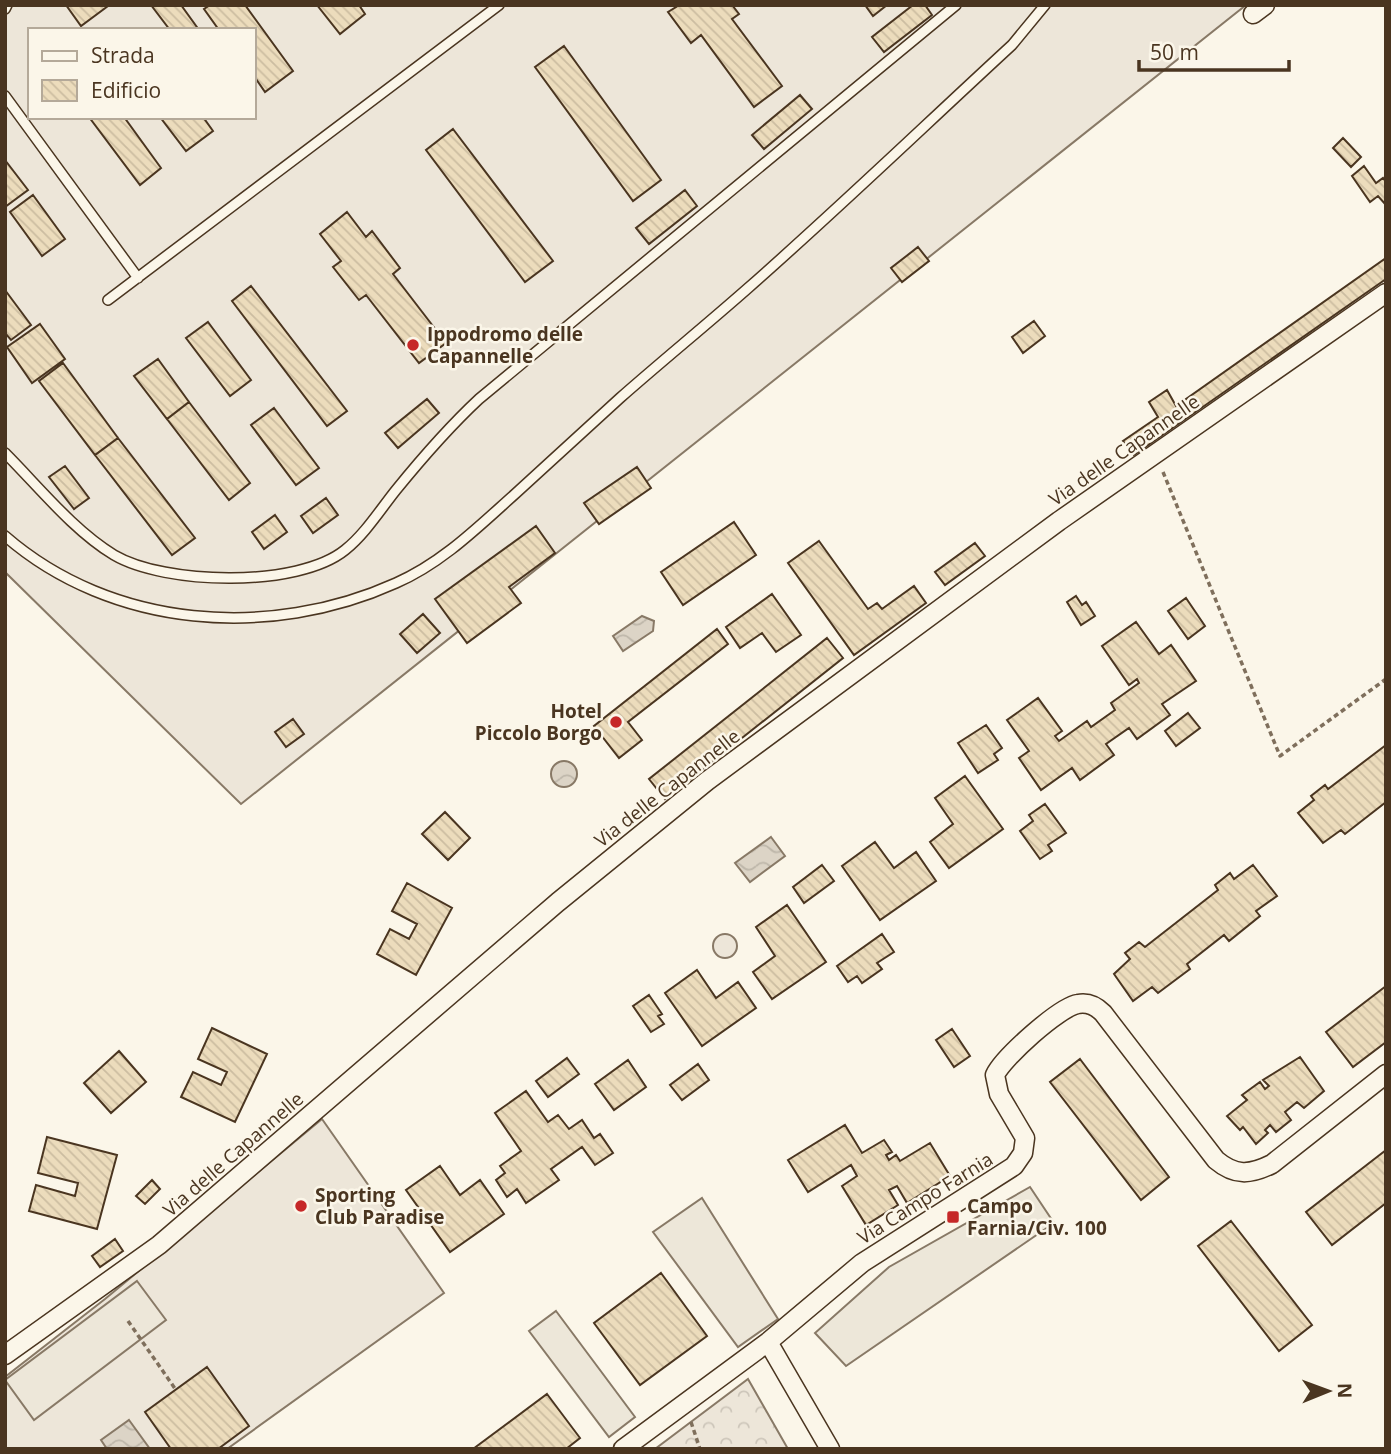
<svg xmlns="http://www.w3.org/2000/svg" width="1391" height="1454" viewBox="0 0 1391 1454" font-family="'Open Sans',sans-serif">
<style>
.grass{fill:#ede6d9;stroke:#887966;stroke-width:2;fill-rule:evenodd}
.forest{fill:url(#forest-crowns);stroke:#887966;stroke-width:2}
.parking{fill:#ede7d9;stroke:#887966;stroke-width:2}
.water{fill:url(#water-waves);stroke:#887966;stroke-width:2}
.building{fill:url(#building-back-hatch);stroke:#4a3520;stroke-width:2}
.lines{fill:none;stroke-linecap:round;stroke-linejoin:round}
.lane-casing{stroke:#4a3520;stroke-width:12}
.street-casing{stroke:#4a3520;stroke-width:21}
.path{stroke:#7f6f5c;stroke-width:3.5;stroke-dasharray:5 3.5;stroke-linecap:butt}
.lane{stroke:#fbf6e9;stroke-width:9}
.street{stroke:#fbf6e9;stroke-width:18}
.poi-dot{fill:#c62828;stroke:#fbf6e9;stroke-width:2.5}
.labels{text-anchor:middle;dominant-baseline:central;stroke-width:5;stroke-linejoin:round;paint-order:stroke}
.poi-label{font-size:19px;font-weight:bold;fill:#4a3520;stroke:#fbf6e9;text-anchor:start}
.street-label{font-size:19px;fill:#4a3520;stroke:#fbf6e9}
</style>
<defs>
<pattern id="forest-crowns" width="20" height="18" patternUnits="userSpaceOnUse" patternTransform="scale(1.75)"><rect width="20" height="18" fill="#ede6d9"/><path d="M2 6a3 3 0 1 1 6 0M12 15a3 3 0 1 1 6 0" fill="none" stroke="#cdc6ba"/></pattern>
<pattern id="water-waves" width="16" height="10" patternUnits="userSpaceOnUse" patternTransform="scale(1.75)"><rect width="16" height="10" fill="#dcd4c6"/><path d="M0 5q4-4 8 0t8 0" fill="none" stroke="#beb7aa"/></pattern>
<pattern id="building-back-hatch" width="6" height="6" patternUnits="userSpaceOnUse" patternTransform="scale(1.75)"><rect width="6" height="6" fill="#ecdcbc"/><path d="M-1 5l2 2M0 0l6 6M5-1l2 2" fill="none" stroke="#ccbda1"/></pattern>
</defs>
<rect width="100%" height="100%" fill="#fbf6e9"/>
<!-- grass -->
<path class="grass" d="M5,5h1241l-1005,799 -236,-232zM30,30h224v87h-224z
M713 946a12 12 0 1 1 24 0a12 12 0 1 1-24 0Z
M322,1119l122,174 -217,156h-222v-72l100,-78z"/>
<!-- forest -->
<path class="forest" d="M748,1379l40,70h-133z"/>
<!-- parking -->
<path class="parking" d="M1030,1187l24,36 -208,143 -31,-33 74,-66z
M702,1198l76,121 -40,28 -85,-115z
M137,1281l29,39 -132,100 -29,-40z
M556,1311l79,106 -26,20 -80,-106z"/>
<!-- water -->
<path class="water" d="M642,616l12,5 -1,10 -30,20 -10,-15z
M551 774a13 13 0 1 1 26 0a13 13 0 1 1-26 0Z
M771,837l14,19 -35,26 -15,-19z
M129,1420l21,29h-43l-6,-9z"/>
<!-- building -->
<path class="building" d="M66,5h42v1l-27,20z
M151,5h30l18,25h-29z
M210,5h35l48,66 -28,21 -11,-16v-46h-35l-15,-21z
M317,5h42l6,9 -25,20z
M674,5h58l7,9 -7,5 50,67 -28,21 -53,-72 -10,8 -23,-31 8,-5z
M865,5h22l-14,11z
M913,5h12l7,10 -48,37 -12,-15z
M564,46l97,134 -28,21 -98,-134z
M800,95l12,14 -48,40 -12,-14z
M89,117h35l37,51 -21,17z
M160,117h43l10,14 -27,20z
M453,129l100,132 -28,21 -99,-132z
M1343,138l18,19 -10,10 -18,-19z
M5,160l23,30 -23,17z
M1364,166l12,17 7,-5 3,4v23l-8,-9 -8,6 -18,-26z
M685,190l12,16 -48,38 -13,-16z
M33,195l32,44 -23,17 -32,-44z
M347,212l19,25 6,-6 28,37 -7,6 53,69 -27,20 -53,-68 -7,5 -26,-33 8,-6 -21,-27z
M918,247l11,14 -27,21 -11,-14z
M1386,258v21l-252,176 -11,-14 35,-24 -9,-15 18,-12 9,16z
M251,286l96,125 -20,15 -95,-125z
M5,290l26,35 -20,15 -6,-7z
M1034,321l11,15 -22,17 -11,-16z
M208,322l43,58 -21,16 -44,-58z
M40,324l25,35 -33,24 -25,-36z
M158,359l31,43 -22,17 -33,-43z
M63,363l55,75 -23,17 -56,-74z
M427,399l12,14 -41,35 -13,-15z
M189,402l61,81 -21,17 -62,-81z
M274,408l45,60 -23,17 -45,-60z
M118,438l77,100 -23,17 -77,-100z
M65,466l24,32 -15,11 -25,-32z
M637,467l14,21 -52,36 -15,-21z
M326,498l12,17 -25,18 -12,-17z
M275,515l12,17 -23,17 -12,-17z
M734,522l22,33 -73,50 -22,-33z
M536,526l19,27 -46,34 12,16 -54,40 -32,-44z
M819,541l49,68 9,-6 5,6 32,-23 12,17 -72,52 -66,-92z
M975,543l10,13 -40,29 -10,-13z
M772,594l29,41 -25,17 -14,-19 -22,15 -14,-21z
M1076,596l6,9 4,-3 9,14 -14,9 -14,-23z
M1186,598l19,28 -17,13 -20,-28z
M423,614l17,19 -23,20 -17,-19z
M1136,622l23,32 12,-9 25,36 -34,23 8,11 -33,24 -8,-11 -23,16 8,11 -34,25 -8,-12 -31,22 -22,-32 10,-7 -22,-31 31,-22 24,33 -7,5 4,5 28,-20 4,6 24,-17 -4,-7 28,-20 -2,-4 -8,6 -27,-39z
M717,629l11,15 -100,78 14,18 -23,18 -25,-32z
M827,638l16,20 -178,141 -16,-20z
M1188,713l12,15 -24,18 -11,-15z
M293,719l11,15 -18,13 -11,-15z
M986,725l16,23 -8,6 4,6 -20,13 -20,-30z
M1386,745v57l-41,32 -4,-4 -18,13 -25,-30 16,-13 -3,-4 14,-11 3,4z
M965,776l38,53 -54,39 -19,-26 23,-18 -18,-26z
M1045,804l21,29 -18,12 4,6 -12,8 -20,-28 13,-10 -4,-6z
M445,812l25,26 -22,22 -26,-26z
M875,842l19,26 22,-16 20,29 -56,39 -38,-54z
M822,865l12,16 -30,22 -11,-16z
M1253,865l24,31 -21,15 4,5 -31,25 -5,-6 -37,29 3,5 -32,24 -6,-6 -19,14 -19,-27 16,-15 -5,-6 14,-11 6,5 73,-57 -3,-5 15,-12 4,6z
M407,883l45,25 -36,67 -39,-21 13,-25 19,10 8,-15 -25,-13z
M787,905l39,57 -54,37 -19,-27 22,-16 -19,-29z
M882,934l12,18 -17,11 5,6 -20,14 -5,-7 -9,6 -11,-16z
M697,970l19,28 22,-16 18,26 -54,38 -37,-53z
M1386,986v56l-33,25 -27,-35z
M649,995l13,19 -4,2 6,8 -13,8 -18,-26z
M212,1028l55,26 -32,68 -54,-25 12,-25 28,13 6,-13 -29,-13z
M952,1029l18,27 -16,11 -18,-27z
M119,1051l27,31 -35,31 -27,-30z
M1300,1057l24,34 -20,17 -7,-6 -12,10 6,8 -15,12 -6,-7 -5,5 3,3 -12,11 -13,-17 -3,3 -13,-14 20,-16 -5,-5 18,-13 5,7 4,-3 -6,-6z
M567,1058l12,16 -31,23 -12,-16z
M1080,1059l89,118 -28,23 -91,-118z
M628,1060l18,27 -32,23 -19,-26z
M698,1064l11,16 -27,20 -12,-15z
M526,1091l22,31 10,-7 11,14 13,-9 12,18 6,-4 13,19 -18,12 -13,-18 -31,22 8,11 -33,23 -9,-14 -10,8 -11,-17 9,-7 -5,-7 21,-15 -26,-38z
M845,1125l17,28 22,-13 8,12 -6,3 3,5 7,-5 4,6 30,-18 20,33 -43,27 -10,-17 -8,4 9,15 -32,20 -24,-39 15,-10 -6,-11 -43,27 -20,-32z
M47,1137l70,18 -20,74 -68,-18 7,-26 39,11 3,-13 -40,-10z
M1386,1150v53l-54,42 -26,-33z
M440,1166l20,29 20,-15 24,34 -54,38 -44,-62z
M152,1180l8,9 -15,15 -9,-8z
M1231,1221l81,104 -33,26 -81,-105z
M115,1239l8,12 -23,16 -8,-11z
M661,1273l46,63 -67,49 -46,-62z
M207,1367l42,59 -31,23h-47l-26,-37z
M547,1394l33,44 -14,11h-93z"/>
<g class="lines">
<!-- lane casing -->
<g class="lane-casing">
<path id="lane" d="M5,9l2,-4
M5,96l133,182
M108,300l391,-295
M5,453c34,34 68,77 109,102 51,30 184,33 231,-5 20,-16 35,-40 51,-60 26,-32 53,-63 83,-91l477,-394
M5,536c107,93 265,104 391,47 46,-20 82,-56 119,-89 35,-32 70,-64 105,-96 42,-37 85,-72 127,-109 90,-79 177,-163 265,-244l33,-40"/>
</g>
<!-- street casing -->
<g class="street-casing">
<path id="street" d="M1253,14l12,-9
M768,1342l62,107
M5,1355l154,-110 399,-343 149,-121 352,-260 327,-228
M623,1449l145,-107 94,-79 152,-97 9,-13 2,-15 -26,-44 -4,-19c8,-17 64,-68 83,-71 10,-2 18,2 25,9l113,147c19,16 34,15 56,4l114,-90"/>
</g>
<!-- path -->
<path class="path" d="M1163,472l117,284 106,-77
M128,1321l48,69
M691,1422l9,27"/>
<!-- lane -->
<use href="#lane" class="lane"/>
<!-- street -->
<use href="#street" class="street"/>
</g>
<!-- markers -->
<g class="poi-dot">
<circle cx="413" cy="345" r="7"/>
<circle cx="616" cy="722" r="7"/>
<circle cx="301" cy="1206" r="7"/>
<rect x="946" y="1210" width="14" height="14" rx="3.5"/>
</g>
<g class="labels">
<!-- poi labels -->
<g class="poi-label">
<text x="427" y="334">Ippodromo delle<tspan x="427" dy="22">Capannelle</tspan></text>
<text x="602" y="711" text-anchor="end">Hotel<tspan x="602" dy="22">Piccolo Borgo</tspan></text>
<text x="315" y="1195">Sporting<tspan x="315" dy="22">Club Paradise</tspan></text>
<text x="967" y="1206">Campo<tspan x="967" dy="22">Farnia/Civ. 100</tspan></text>
</g>
<!-- street labels -->
<g class="street-label">
<text transform="translate(1124 450) rotate(-35)">Via delle Capannelle</text>
<text transform="translate(667 788) rotate(-38)">Via delle Capannelle</text>
<text transform="translate(233 1154) rotate(-41)">Via delle Capannelle</text>
<text transform="translate(925 1198) rotate(-32)">Via Campo Farnia</text>
</g>
</g>
<!-- border -->
<rect width="1391" height="1454" fill="none" stroke="#4a3520" stroke-width="14"/>
<!-- legend -->
<rect x="28" y="28" width="228" height="91" fill="#fbf6e9" stroke="#b4a999" stroke-width="2"/>
<rect x="42" y="51" width="35" height="10" fill="#fbf6e9" stroke="#b4a999" stroke-width="2"/>
<text x="91" y="63" font-size="21" fill="#4a3520">Strada</text>
<rect x="42" y="80" width="35" height="21" fill="url(#building-back-hatch)" stroke="#b4a999" stroke-width="2"/>
<text x="91" y="98" font-size="21" fill="#4a3520">Edificio</text>
<!-- north arrow -->
<g transform="translate(1328 1391) rotate(89)" stroke="#fbf6e9" stroke-width="5" paint-order="stroke">
<path d="M0-5L12 26L0 18L-12 26Z" fill="#4a3520"/>
<text y="-10" font-size="19" font-weight="bold" text-anchor="middle" fill="#4a3520">N</text>
</g>
<!-- scale -->
<path d="M1139 60v10h150v-10" fill="none" stroke="#4a3520" stroke-width="3.5"/>
<text x="1150" y="60" font-size="21" fill="#4a3520" stroke="#fbf6e9" stroke-width="5" paint-order="stroke">50 m</text>
</svg>
